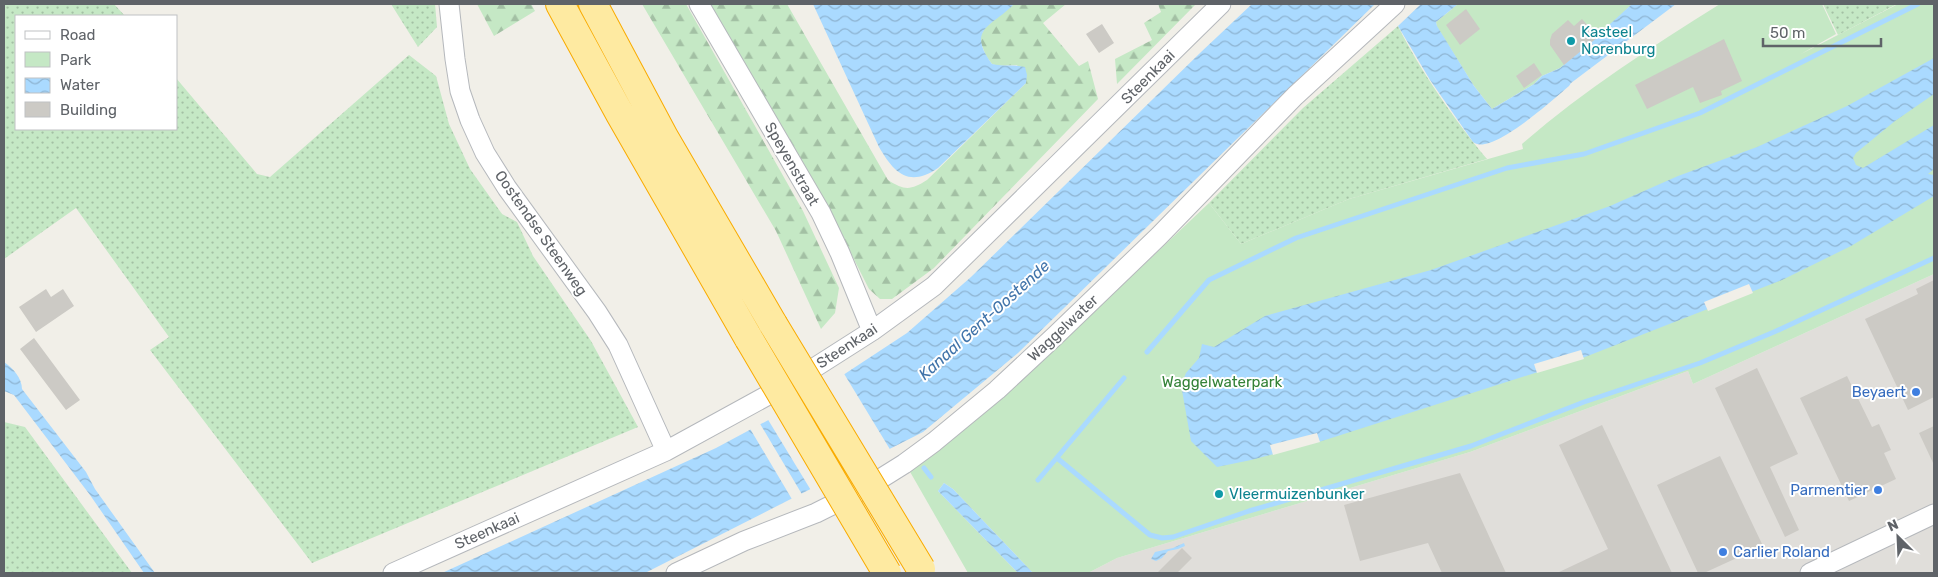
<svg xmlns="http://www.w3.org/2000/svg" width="1938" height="577" viewBox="0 0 1938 577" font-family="Rubik,sans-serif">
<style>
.industrial{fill:#e0deda}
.grass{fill:url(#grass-dots)}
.forest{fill:url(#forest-firs)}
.green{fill:#c5e8c5}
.water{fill:url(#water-waves)}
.pier{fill:#f1efe8}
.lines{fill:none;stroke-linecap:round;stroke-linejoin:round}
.stream{stroke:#aadaff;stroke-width:5}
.building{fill:#cccac5}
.minor-casing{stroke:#b5b8bc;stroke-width:21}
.trunk-casing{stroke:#f9ab00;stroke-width:30}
.minor{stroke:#fff;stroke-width:19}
.trunk{stroke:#feeaa1;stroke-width:28}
.trunk-bridge-casing{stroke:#f9ab00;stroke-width:30;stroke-linecap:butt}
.trunk-bridge{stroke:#feeaa1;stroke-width:28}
.culture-dot{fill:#0f9aa8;stroke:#fff;stroke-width:2}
.shop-dot{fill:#3f7fe0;stroke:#fff;stroke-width:2}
.labels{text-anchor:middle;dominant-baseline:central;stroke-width:4;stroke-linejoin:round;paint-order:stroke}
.culture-label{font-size:15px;fill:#0d838f;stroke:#fff;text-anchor:start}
.street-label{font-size:15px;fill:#5f6368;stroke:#fff}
.park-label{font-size:15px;fill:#348238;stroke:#fff}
.shop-label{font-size:15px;fill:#366cbe;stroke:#fff;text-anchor:end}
.water-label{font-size:16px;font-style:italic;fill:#4174aa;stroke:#fff}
</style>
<defs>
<pattern id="grass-dots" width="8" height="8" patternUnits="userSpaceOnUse" patternTransform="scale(1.25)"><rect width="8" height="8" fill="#c5e8c5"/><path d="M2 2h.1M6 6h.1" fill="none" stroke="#a3c0a4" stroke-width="1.8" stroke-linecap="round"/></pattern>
<pattern id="forest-firs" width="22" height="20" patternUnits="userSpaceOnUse" patternTransform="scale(1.25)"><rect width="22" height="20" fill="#c5e8c5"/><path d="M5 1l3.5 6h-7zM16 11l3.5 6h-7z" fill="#a3c0a4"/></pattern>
<pattern id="water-waves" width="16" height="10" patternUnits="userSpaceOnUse" patternTransform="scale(1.25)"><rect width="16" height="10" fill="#aadaff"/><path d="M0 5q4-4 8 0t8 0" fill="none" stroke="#8eb4d2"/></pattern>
</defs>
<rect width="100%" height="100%" fill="#f1efe8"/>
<!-- industrial -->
<path class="industrial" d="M1934,274v299h-846l29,-15 353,-106 218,-81 5,13z"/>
<!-- grass -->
<path class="grass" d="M4,4h110l11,12h-109v113h160v-51l81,96 13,3 139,-122 27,21 13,48 21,45 32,45 15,8 16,34 58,85 47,86 -326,136 -162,-213 19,-13 -93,-129 -72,51z
M391,4h44l2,23 -19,20z
M1823,4h74l-59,31z
M1398,26c21,43 58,96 89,133l-138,40 -108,45 -32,-41 94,-95z
M4,422l21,5 107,146h-128z"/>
<!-- forest -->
<path class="forest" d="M477,4h54l4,7 -41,25z
M642,4h44l117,207 36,77 -4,25 -14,16 -45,-98z
M707,4h80l101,176c17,11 23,10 39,0l99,-97 -9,-18 -19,1 -6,-2 -6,-8 -5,-13 -1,-6 5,-9 8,-7 21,-17h52l-23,19 36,43 9,-5 10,38 -164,169 -42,31h-12l-11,-10 -40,-79z
M1158,4h38l-79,80 -2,-25 37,-19 -8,-17 17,-11z"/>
<!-- green -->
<path class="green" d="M1458,4h174l-34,33 -38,31 -18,8 -8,8 -42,25 -18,-23 -37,-59 -1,-5z
M1720,4h102l14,30 -35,20 97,-50h36v270l-241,110 -5,-13 -218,81 -353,106 -29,15h-55l-80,-84 -9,-6 -6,8 80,82h-50l-59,-103 153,-128 147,-139 32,41 108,-45 174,-50 -1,-5c61,-53 129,-97 198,-140z"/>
<!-- water -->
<path class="water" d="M813,4h201c-22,23 -48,24 -22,60 11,3 22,0 33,3l2,8 -1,8 -88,85c-29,20 -44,5 -59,-21z
M1252,4h123l-357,349 -95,79 -278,141h-203l274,-125 86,-46 105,-69 64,-56 229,-224z
M1421,4h37l-22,18 1,4 37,60 18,23 42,-25 8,-8 18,-8 37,-31v-1l35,-32h44l-105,79 -2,3c-15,13 -79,71 -96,56l-43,-62 -32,-54z
M1934,58v36l-39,27 -39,32 -3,5 3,7 7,3 71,-43v44l-6,5 6,1v21l-83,50 -69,34 -197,77 -263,84 -71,19 -34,7 -26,-26 -10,-56 5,-12 13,-15 3,-14 12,3 51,-31 166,-46 179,-64 68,-30 79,-29 90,-41z
M4,362c9,6 18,16 18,27l64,83 9,17 60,84h-11l-54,-78 -76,-100 -10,-4z
M944,483l9,6 80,84h-15l-80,-82z
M1184,543l1,3 -7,3 -10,2 -6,7 -6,3 -5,-2 4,-7 18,-4z"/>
<!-- pier -->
<path class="pier" d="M1749,284l4,9 -45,18 -4,-9z
M1581,350l3,9 -47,14 -3,-9z
M843,372l48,79 -79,41 -45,-74 34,-19z
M759,422l44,74 -10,5 -44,-74z
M1317,433l3,9 -47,13 -3,-10z"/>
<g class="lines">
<!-- stream -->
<path class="stream" d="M1147,352l62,-72 87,-42 211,-70 77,-14 116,-41 218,-109
M1057,458l93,77 12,3 11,-1 76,-26 222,-65 113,-44 116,-39 74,-31 160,-74
M924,468l7,9
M1038,480l86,-102"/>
</g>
<!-- building -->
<path class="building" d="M1466,9l14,20 -20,16 -14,-20z
M1582,19l16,18 -34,28 -14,-20v-5l2,-6 16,-14 6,6z
M1102,24l12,19 -15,10 -13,-19z
M1724,39l18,42 -21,10 1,4 -22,8 -7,-16 -46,22 -12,-24z
M1534,63l8,12 -18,13 -8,-12z
M1934,280v117l-26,13 -43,-91 53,-25 -2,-5z
M46,289l5,8 12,-8 11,17 -38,26 -17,-25z
M34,338l46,62 -14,10 -46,-61z
M1757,368l41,86 -28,13 29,63 -14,7 -70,-149z
M1847,376l25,51 7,-3 12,26 -7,3 12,26 -47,22 -49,-103z
M1602,425l70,148h-115l51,-24 -49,-104z
M1934,426v39l-15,-32z
M1720,456l43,90 -59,27h-6l-41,-88z
M1460,473l46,100h-64l-14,-30 -68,18 -16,-56z
M1182,548l10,10 -15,15h-20z"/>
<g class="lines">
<!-- minor casing -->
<g class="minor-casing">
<path id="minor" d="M449,4l6,55 5,32 10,29 15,33 22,35 90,124 21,33 48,106
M699,4l122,209 19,40 32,78
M393,573l273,-122 126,-69 80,-51 62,-45 287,-282
M676,573l68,-32 72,-28 48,-24 40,-25 30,-22 63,-52 58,-54 104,-100 136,-140 100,-92
M1810,573l124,-59"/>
</g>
<!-- trunk casing -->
<g class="trunk-casing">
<path id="trunk" d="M560,4l60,110 129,225
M593,4l71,133 109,187"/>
</g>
<!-- minor -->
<use href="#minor" class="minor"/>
<!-- trunk -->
<use href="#trunk" class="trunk"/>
<!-- trunk-bridge casing -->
<g class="trunk-bridge-casing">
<path id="trunk-bridge" d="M773,324l148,245
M749,339l138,234"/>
</g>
<!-- trunk-bridge -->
<use href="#trunk-bridge" class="trunk-bridge"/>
</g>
<!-- markers -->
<g class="culture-dot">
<circle cx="1571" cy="41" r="5"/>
<circle cx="1219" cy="494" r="5"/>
</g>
<g class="shop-dot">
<circle cx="1916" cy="392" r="5"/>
<circle cx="1878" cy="490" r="5"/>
<circle cx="1723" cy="552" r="5"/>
</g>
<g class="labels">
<!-- culture labels -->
<g class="culture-label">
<text x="1581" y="32">Kasteel<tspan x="1581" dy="17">Norenburg</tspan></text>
<text x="1229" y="494">Vleermuizenbunker</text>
</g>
<!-- street labels -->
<g class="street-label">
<text transform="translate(1148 77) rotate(-45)">Steenkaai</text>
<text transform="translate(792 164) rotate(60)">Speyenstraat</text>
<text transform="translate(541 233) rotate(55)">Oostendse Steenweg</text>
<text transform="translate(1063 328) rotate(-43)">Waggelwater</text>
<text transform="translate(847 346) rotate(-33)">Steenkaai</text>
<text transform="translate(487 531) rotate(-24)">Steenkaai</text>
</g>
<!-- park labels -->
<g class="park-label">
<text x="1222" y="382">Waggelwaterpark</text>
</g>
<!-- shop labels -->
<g class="shop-label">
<text x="1906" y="392">Beyaert</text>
<text x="1868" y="490">Parmentier</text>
<text x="1733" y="552" text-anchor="start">Carlier Roland</text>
</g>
<!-- water labels -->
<g class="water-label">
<text transform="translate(984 320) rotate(-42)">Kanaal Gent-Oostende</text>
</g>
</g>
<!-- border -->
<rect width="1938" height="577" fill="none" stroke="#5f6368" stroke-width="10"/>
<!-- legend -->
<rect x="15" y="15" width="162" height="115" fill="#ffffff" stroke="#bfc1c3"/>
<rect x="25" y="31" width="25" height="8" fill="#ffffff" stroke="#bfc1c3"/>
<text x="60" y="40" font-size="15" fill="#5f6368">Road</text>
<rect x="25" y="52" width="25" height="15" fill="#c5e8c5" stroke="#bfc1c3"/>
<text x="60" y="65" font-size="15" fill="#5f6368">Park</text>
<rect x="25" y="78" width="25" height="15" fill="url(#water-waves)" stroke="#bfc1c3"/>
<text x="60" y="90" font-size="15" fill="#5f6368">Water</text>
<rect x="25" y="102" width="25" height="15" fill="#cccac5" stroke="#bfc1c3"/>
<text x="60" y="115" font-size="15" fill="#5f6368">Building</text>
<!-- north arrow -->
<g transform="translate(1898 537) rotate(336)" stroke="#ffffff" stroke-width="4" paint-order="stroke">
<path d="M0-4L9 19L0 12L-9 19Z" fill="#5f6368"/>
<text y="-8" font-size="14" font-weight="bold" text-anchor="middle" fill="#5f6368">N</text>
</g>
<!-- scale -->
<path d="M1763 38v8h118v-8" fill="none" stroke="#5f6368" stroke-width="2.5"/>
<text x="1770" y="38" font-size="15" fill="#5f6368" stroke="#ffffff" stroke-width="4" paint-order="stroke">50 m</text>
</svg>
